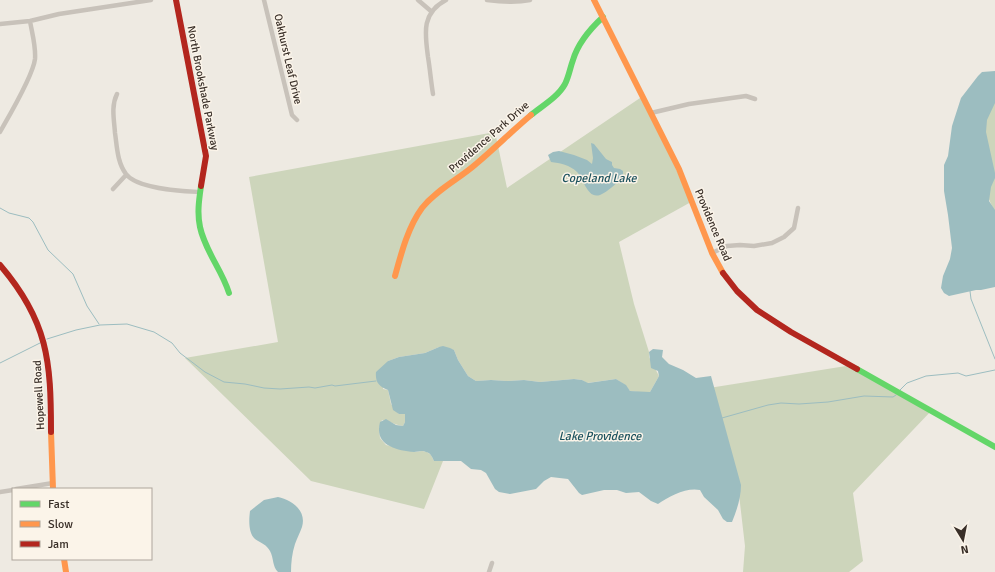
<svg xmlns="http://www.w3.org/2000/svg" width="995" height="572" viewBox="0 0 995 572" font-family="Signika,sans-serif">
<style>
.green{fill:#cdd5bb}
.water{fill:#9cbdc0}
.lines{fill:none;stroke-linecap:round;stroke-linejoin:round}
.stream{stroke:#9cbdc0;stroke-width:1}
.street{stroke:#c8c2ba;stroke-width:4.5}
.fast{stroke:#63d668;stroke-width:6}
.slow{stroke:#ff974d;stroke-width:6}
.jam{stroke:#b3261e;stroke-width:6}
.labels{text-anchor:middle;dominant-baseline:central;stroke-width:3;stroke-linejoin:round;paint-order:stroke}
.street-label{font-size:11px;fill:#392f28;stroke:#fbf4e9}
.water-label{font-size:12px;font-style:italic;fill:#1b515d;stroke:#fbf4e9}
</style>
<rect width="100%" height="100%" fill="#eeeae2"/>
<!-- green -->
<path class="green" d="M995,78v135l-7,-16 -3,-93z
M643,96l48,106 -72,40 15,62 15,48v5l10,19 -9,16 -4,1 -16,-2 -5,-6 -9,-6 -29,4 -5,-3 -8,-1 -34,3 -16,-2 -17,1 -16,-1 -15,1 -8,-5 -10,-16 -4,-10 -15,-3 -14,6 -26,4 -11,4 -5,28 5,1 3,14 8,10h6v8l-2,4c-8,-1 -13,-5 -21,-6l-3,8 1,10 6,7 29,7 7,-1 5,1 4,3 3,6h9l-19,48 -113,-28 -126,-123 93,-16 -29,-165 246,-45 12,56z
M846,366l86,44 -79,83 10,68 -14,11h-106l2,-26 -7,-60 -13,-57 -16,-41z"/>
<!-- water -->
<path class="water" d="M995,71v32l-8,17 -1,12 9,41v5l-4,9 -2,14 6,9v77l-14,3h-5l-27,6 -5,-3 -3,-5 2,-12 7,-17 2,-11 -4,-33 -4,-24v-26l4,-9 4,-30 9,-28 17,-22 4,-4z
M591,143l3,1 12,15 6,3v3l2,3 6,1 3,2v7c-7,5 -15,14 -23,17 -13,4 -16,-16 -23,-23 -7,-7 -17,-9 -26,-10l-3,-7 5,-3 6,-1 15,4 13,5 5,4 1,-6z
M443,346l7,2 4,2 4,10 10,16 8,5 15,-1 16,1 17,-1 16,2 34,-3 8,1 6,3 28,-4 10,6 4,6 20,1 9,-16 -1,-5 -7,-3 -2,-16 4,-3 10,1 -1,7 7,7 14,6 13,8 15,-2 30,109c0,12 -4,25 -9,37h-5l-4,-3 -5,-9 -14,-13 -4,-7c-13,-3 -31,6 -42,14l-7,-3 -12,-9 -13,1 -9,-3h-13l-22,5 -3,-2 -11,-14 -17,-2 -7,4 -8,8 -26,5 -11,-2 -4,-3 -9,-16 -5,-3 -10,-1 -10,-8h-27c-2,-4 -3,-8 -8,-9 -4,-2 -8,0 -12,0 -19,-2 -40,-7 -34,-30l6,-3 10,6 7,1 2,-4v-8h-6l-6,-4 -5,-20c-9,-3 -13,-8 -12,-18l12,-11 11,-4 26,-4 14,-6z
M278,497c13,3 29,13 24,30 -2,6 -5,11 -7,17 -3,9 -4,19 -4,28h-13c-6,-6 -4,-14 -8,-21 -3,-6 -9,-8 -15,-12 -7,-6 -6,-20 -5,-28l14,-11z"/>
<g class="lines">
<!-- stream -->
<path class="stream" d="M0,208l9,5 20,5 4,4 15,28 25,24 14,32 12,18
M970,291l1,8 24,60
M47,339l29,-9 24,-5 27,-1 27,8 18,11 8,10 25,19 19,10 21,2 19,4 16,1 29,-2 6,1 17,-3 3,1 41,-5
M0,363l42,-21
M900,390l7,-7 19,-7 32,-3 8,3 29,-6
M722,418l46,-13 13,-2 18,1 29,-2 36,-6 29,1 3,-2"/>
<!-- street -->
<path class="street" d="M264,0l28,115 5,5
M418,0l14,12
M487,0c15,2 29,3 43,0
M0,24l30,-3 29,-7 92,-14
M117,94c-6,12 -3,25 -2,39 2,13 2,29 11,41 11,15 56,17 73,18
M433,94c-2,-12 -3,-25 -5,-37 -3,-23 -7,-44 18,-57
M651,113l38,-9 57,-8 9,3
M0,132c9,-16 33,-56 35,-73 1,-13 -3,-26 -5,-38
M113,189l13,-14
M712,253l15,-7 13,-1 14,1 18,-3 12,-6 10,-9 4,-20
M16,489l37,-6
M0,492l13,-2
M489,572l3,-9"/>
<!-- fast -->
<path class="fast" d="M531,115c11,-9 27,-18 34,-31 4,-8 5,-16 8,-24 5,-17 17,-31 30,-43
M201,186c-2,14 -4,27 -1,41 5,24 22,43 29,66
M857,369l138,78"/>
<!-- slow -->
<path class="slow" d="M594,0l85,169 33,84 11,20
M395,276c6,-22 13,-49 27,-68 14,-18 37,-29 54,-44 19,-16 36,-33 55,-49
M51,432l2,57
M64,559l2,13"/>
<!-- jam -->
<path class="jam" d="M176,0l30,156 -5,30
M0,265c48,56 51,96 51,167
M723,273l14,18 20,19 34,22 66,37"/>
</g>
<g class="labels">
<!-- street labels -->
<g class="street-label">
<text transform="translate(288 59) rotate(77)">Oakhurst Leaf Drive</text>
<text transform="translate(203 88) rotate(79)">North Brookshade Parkway</text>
<text transform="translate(489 137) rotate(-41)">Providence Park Drive</text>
<text transform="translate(713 225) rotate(67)">Providence Road</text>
<text transform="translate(39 395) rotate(-93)">Hopewell Road</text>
</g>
<!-- water labels -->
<g class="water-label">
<text x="599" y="178">Copeland Lake</text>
<text x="600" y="436">Lake Providence</text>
</g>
</g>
<!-- legend -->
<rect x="12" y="488" width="140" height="72" fill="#fbf4e9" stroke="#ada59c"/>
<rect x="20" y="501" width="20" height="6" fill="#63d668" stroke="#ada59c"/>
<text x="48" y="508" font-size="12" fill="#392f28">Fast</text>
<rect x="20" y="521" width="20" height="6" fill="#ff974d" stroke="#ada59c"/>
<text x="48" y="528" font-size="12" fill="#392f28">Slow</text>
<rect x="20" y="541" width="20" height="6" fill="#b3261e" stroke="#ada59c"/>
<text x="48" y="548" font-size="12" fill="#392f28">Jam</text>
<!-- north arrow -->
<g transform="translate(963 540) rotate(170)" stroke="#fbf4e9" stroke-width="3" paint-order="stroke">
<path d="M0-3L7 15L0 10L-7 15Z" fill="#392f28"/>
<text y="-6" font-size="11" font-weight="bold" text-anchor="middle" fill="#392f28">N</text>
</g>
</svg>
